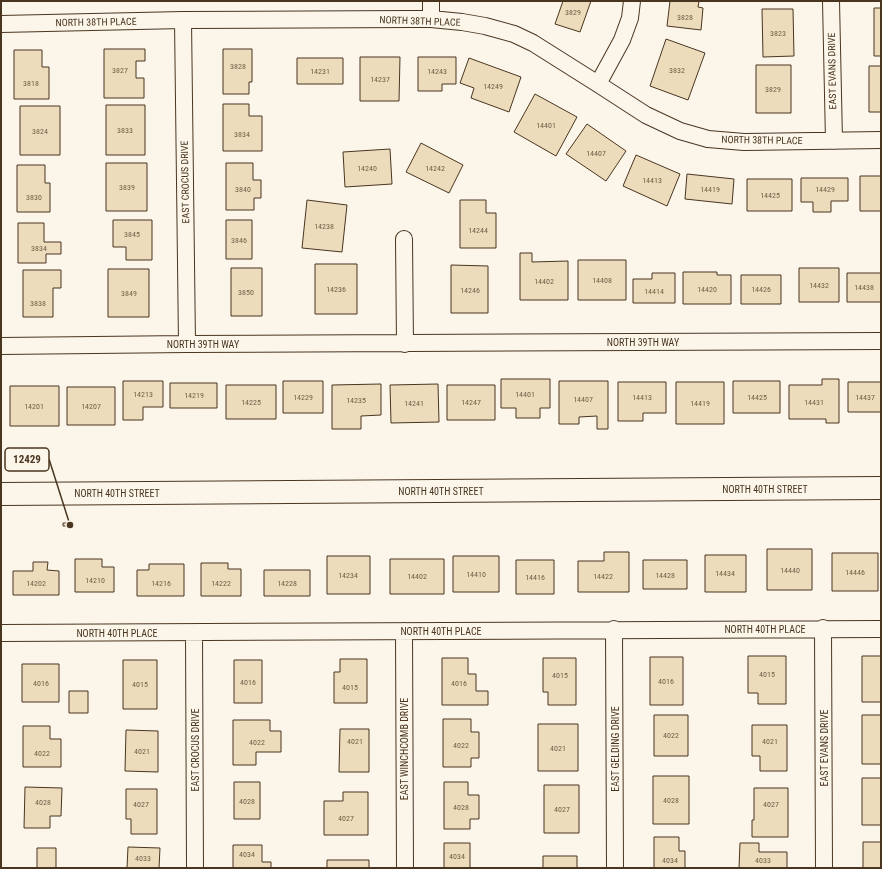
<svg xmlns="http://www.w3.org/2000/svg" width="882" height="869" viewBox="0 0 882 869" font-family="'Roboto Condensed',sans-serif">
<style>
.building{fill:#ecdcbc;stroke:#4a3520}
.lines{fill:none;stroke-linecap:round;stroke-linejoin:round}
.minor-casing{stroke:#4a3520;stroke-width:18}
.secondary-casing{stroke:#4a3520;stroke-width:24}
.minor{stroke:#fbf6e9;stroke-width:16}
.secondary{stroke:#fbf6e9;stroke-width:22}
.labels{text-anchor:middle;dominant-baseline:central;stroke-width:3;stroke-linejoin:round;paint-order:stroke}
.number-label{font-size:8px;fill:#725f47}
.street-label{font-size:10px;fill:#4a3520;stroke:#fbf6e9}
.leader{fill:none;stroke:#4a3520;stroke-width:1.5}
.callout-dot{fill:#4a3520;stroke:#fbf6e9;stroke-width:1.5}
.callout{fill:#fbf6e9;stroke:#4a3520;stroke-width:1.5}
.callout-label{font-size:11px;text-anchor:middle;font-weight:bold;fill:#4a3520}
</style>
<rect width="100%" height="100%" fill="#fbf6e9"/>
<!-- building -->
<path class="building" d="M563,1h28l-11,31 -25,-8z
M670,1h29l-1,6 5,1 -2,22 -34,-4z
M874,8h7v48h-7z
M762,9h31l1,47 -31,1z
M666,39l39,14 -17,47 -38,-14z
M104,49h41v12h-9v17h8v20h-40z
M223,49h29v33h-3v12h-26z
M14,50h28v17h7v32h-35z
M360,57h40l-1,44h-39z
M418,57h38v27h-14v7h-24z
M297,58h46v26h-46z
M469,58l52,19 -12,35 -38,-14 3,-10 -14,-5z
M756,65h35v48h-35z
M869,66h12v46h-12z
M535,94l42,23 -21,39 -42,-24z
M223,104h26v12h13v35h-39z
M106,105h39v50h-39z
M20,106h40v49h-40z
M587,124l39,27 -20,30 -40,-27z
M421,143l42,22 -14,28 -43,-21z
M390,149l2,35 -47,3 -2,-35z
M636,155l44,19 -13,32 -44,-20z
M106,163h41v48h-41z
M226,163h27v17h8v18h-7v12h-28z
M17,165h28v18h5v29h-33z
M687,174l47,5 -2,25 -47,-5z
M860,176h21v35h-21z
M801,178h47v23h-17v11h-18v-10h-12z
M747,179h45v32h-45z
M307,200l40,5 -5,47 -40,-4z
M460,200h26v13h10v35h-36z
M113,220h39v40h-26v-13h-13z
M226,220h26v39h-26z
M18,223h26v19h17v12h-15v9h-28z
M520,253h12v9l36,-1v39h-48z
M578,260h48v40h-48z
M315,264h42v50h-42z
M451,265l37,1v47h-37z
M231,268h31v48h-31z
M799,268h40v34h-40z
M108,269h41v48h-41z
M23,270h38v18h-8v29h-30z
M683,272h34v3h14v29h-48z
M652,273h23v30h-42v-24h19z
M847,273h34v29h-34z
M741,275h40v29h-40z
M501,379h49v29h-10v10h-24v-10h-15z
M822,379h17v44h-13v-4h-37v-34h33z
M123,381h40v26h-20v13h-20z
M283,381h40v32h-40z
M559,381h49v48h-11v-13l-18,1v7h-20z
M733,381h47v32h-47z
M618,382h48v31h-23v8h-25z
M676,382h48v42h-48z
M848,382h33v30h-33z
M170,383h47v25h-47z
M381,384v31l-20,1v13h-29v-44z
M438,384l1,38 -48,1 -1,-38z
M226,385h50v34h-50z
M447,385h48v35h-48z
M10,386h49v40h-49z
M67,387h48v38h-48z
M63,523h10v3h-10z
M767,549h45v41h-45z
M604,552h25v40h-51v-31h26z
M832,553h46v38h-46z
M705,555h41v37h-41z
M327,556h43v38h-43z
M453,556h46v36h-46z
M75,559h27v8h12v25h-39z
M390,559h54v35h-54z
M516,560h38v34h-38z
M643,560h44v29h-44z
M33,562h15l-1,8 12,1v24h-46v-24h20z
M201,563h27v6h13v27h-40z
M149,564h35v32h-47v-26h12z
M264,570h46v26h-46z
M748,656h38v48h-28v-11h-10z
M862,656h19v46h-19z
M650,657h33v48h-33z
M442,658h26v16h8v17h12v14h-46z
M543,658h33v47h-28v-13h-5z
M340,659h27v44h-33v-31h6z
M123,660h34v49h-34z
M234,660h28v43h-28z
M22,664h37v38h-37z
M69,691h19v22h-19z
M654,715h34v41h-34z
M862,715h19v49h-19z
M443,719h28v13h8v26h-8v9h-28z
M233,720h37v11h11v21h-25v13h-23z
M538,724h40v47h-40z
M752,725h35v46h-27v-15h-8z
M23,726h27v13h11v28h-38z
M340,729h29v43h-30z
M126,730l32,1v41l-33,-1z
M653,776h36v48h-36z
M862,778h19v47h-19z
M234,782h26v37h-26z
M444,782h24v13h11v24h-9v10h-26z
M544,785h35v48h-35z
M25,787l37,1 -1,28h-11v12h-26z
M754,788h34v49h-36v-17h2z
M126,789h31v45h-26v-15h-5z
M343,792h25v43h-44v-34h19z
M654,837h25v14h6v17h-31z
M863,842h18v26h-18z
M444,843h26v25h-26z
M740,843h19v9h28v16h-48z
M233,845h29v17h9v6h-38z
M128,847l32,1 -1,20h-32z
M37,848h19v20h-19z
M543,856h34v12h-34z
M327,860h42v8h-42z"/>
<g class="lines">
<!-- minor casing -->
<g class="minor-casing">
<path id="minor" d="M831,1l3,140
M431,19v-18
M183,20l4,324
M1,24l182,-4 227,-1h21l31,3 23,4 29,8 19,9 65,41 48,31 34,16 28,8 36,3 137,-2
M598,84l24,-44 8,-22 2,-17
M404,239l1,105
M1,346l186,-2 694,-3
M823,628l1,240
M614,629l1,239
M404,631l1,237
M1,633l880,-4
M194,633l1,235"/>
</g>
<!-- secondary casing -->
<g class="secondary-casing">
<path id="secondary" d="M1,494l880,-6"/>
</g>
<!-- minor -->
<use href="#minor" class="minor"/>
<!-- secondary -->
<use href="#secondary" class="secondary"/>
</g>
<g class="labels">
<!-- number labels -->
<g class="number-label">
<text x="573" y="12">3829</text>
<text x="685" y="17">3828</text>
<text x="778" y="33">3823</text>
<text x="238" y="66">3828</text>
<text x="120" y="70">3827</text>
<text x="677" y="70">3832</text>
<text x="320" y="71">14231</text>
<text x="437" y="71">14243</text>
<text x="380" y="79">14237</text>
<text x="31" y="83">3818</text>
<text x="493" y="86">14249</text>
<text x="773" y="89">3829</text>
<text x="546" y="125">14401</text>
<text x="125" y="130">3833</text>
<text x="40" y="131">3824</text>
<text x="242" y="134">3834</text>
<text x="596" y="153">14407</text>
<text x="367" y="168">14240</text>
<text x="435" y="168">14242</text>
<text x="652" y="180">14413</text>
<text x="127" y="187">3839</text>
<text x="243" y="189">3840</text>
<text x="710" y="189">14419</text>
<text x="825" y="189">14429</text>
<text x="770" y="195">14425</text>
<text x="34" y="197">3830</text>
<text x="324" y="226">14238</text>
<text x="478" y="230">14244</text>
<text x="132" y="234">3845</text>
<text x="239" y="240">3846</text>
<text x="39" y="248">3834</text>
<text x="602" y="280">14408</text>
<text x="544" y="281">14402</text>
<text x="819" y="285">14432</text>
<text x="864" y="287">14438</text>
<text x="336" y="289">14236</text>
<text x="707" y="289">14420</text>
<text x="761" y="289">14426</text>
<text x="470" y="290">14246</text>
<text x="654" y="291">14414</text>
<text x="246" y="292">3850</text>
<text x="129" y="293">3849</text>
<text x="38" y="303">3838</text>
<text x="143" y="394">14213</text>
<text x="525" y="394">14401</text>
<text x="194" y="395">14219</text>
<text x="303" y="397">14229</text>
<text x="642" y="397">14413</text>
<text x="757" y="397">14425</text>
<text x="865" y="397">14437</text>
<text x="583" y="399">14407</text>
<text x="356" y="400">14235</text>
<text x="251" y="402">14225</text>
<text x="471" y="402">14247</text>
<text x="814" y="402">14431</text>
<text x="414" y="403">14241</text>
<text x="700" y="403">14419</text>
<text x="34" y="406">14201</text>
<text x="91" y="406">14207</text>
<text x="790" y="570">14440</text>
<text x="855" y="572">14446</text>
<text x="725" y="573">14434</text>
<text x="476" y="574">14410</text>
<text x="348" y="575">14234</text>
<text x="665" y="575">14428</text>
<text x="417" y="576">14402</text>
<text x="603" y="576">14422</text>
<text x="535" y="577">14416</text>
<text x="95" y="580">14210</text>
<text x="36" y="583">14202</text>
<text x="161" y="583">14216</text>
<text x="221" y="583">14222</text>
<text x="287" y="583">14228</text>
<text x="767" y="674">4015</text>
<text x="560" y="675">4015</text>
<text x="666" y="681">4016</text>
<text x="248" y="682">4016</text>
<text x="41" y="683">4016</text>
<text x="459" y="683">4016</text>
<text x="140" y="684">4015</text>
<text x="350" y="687">4015</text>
<text x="671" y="735">4022</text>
<text x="355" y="741">4021</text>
<text x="770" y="741">4021</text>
<text x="257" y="742">4022</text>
<text x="461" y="745">4022</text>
<text x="558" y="748">4021</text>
<text x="142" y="751">4021</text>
<text x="42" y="753">4022</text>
<text x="671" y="800">4028</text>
<text x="247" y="801">4028</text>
<text x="43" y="802">4028</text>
<text x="141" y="804">4027</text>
<text x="771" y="804">4027</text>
<text x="461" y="807">4028</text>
<text x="562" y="809">4027</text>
<text x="346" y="818">4027</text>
<text x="247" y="854">4034</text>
<text x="457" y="856">4034</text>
<text x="143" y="858">4033</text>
<text x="670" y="860">4034</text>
<text x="763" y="860">4033</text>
</g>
<!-- street labels -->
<g class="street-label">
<text transform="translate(420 21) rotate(2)">NORTH 38TH PLACE</text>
<text transform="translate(96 22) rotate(-1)">NORTH 38TH PLACE</text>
<text transform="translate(832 71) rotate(-91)">EAST EVANS DRIVE</text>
<text transform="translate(762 140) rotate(1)">NORTH 38TH PLACE</text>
<text transform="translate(185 182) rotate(-91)">EAST CROCUS DRIVE</text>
<text x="643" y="342">NORTH 39TH WAY</text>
<text x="203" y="344">NORTH 39TH WAY</text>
<text x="765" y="489">NORTH 40TH STREET</text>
<text x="441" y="491">NORTH 40TH STREET</text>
<text x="117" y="493">NORTH 40TH STREET</text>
<text x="765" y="629">NORTH 40TH PLACE</text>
<text x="441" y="631">NORTH 40TH PLACE</text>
<text x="117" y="633">NORTH 40TH PLACE</text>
<text transform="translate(824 748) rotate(-90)">EAST EVANS DRIVE</text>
<text transform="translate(404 749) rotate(-90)">EAST WINCHCOMB DRIVE</text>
<text transform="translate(615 749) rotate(-90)">EAST GELDING DRIVE</text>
<text transform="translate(195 750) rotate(-90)">EAST CROCUS DRIVE</text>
</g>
</g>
<!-- callouts -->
<path class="leader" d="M70 525L49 459"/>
<circle class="callout-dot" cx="70" cy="525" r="4"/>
<rect class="callout" x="5" y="448" width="44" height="23" rx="4"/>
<g class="callout-label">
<text x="27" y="463">12429</text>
</g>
<!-- border -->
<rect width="882" height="869" fill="none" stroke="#4a3520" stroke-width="4"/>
</svg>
